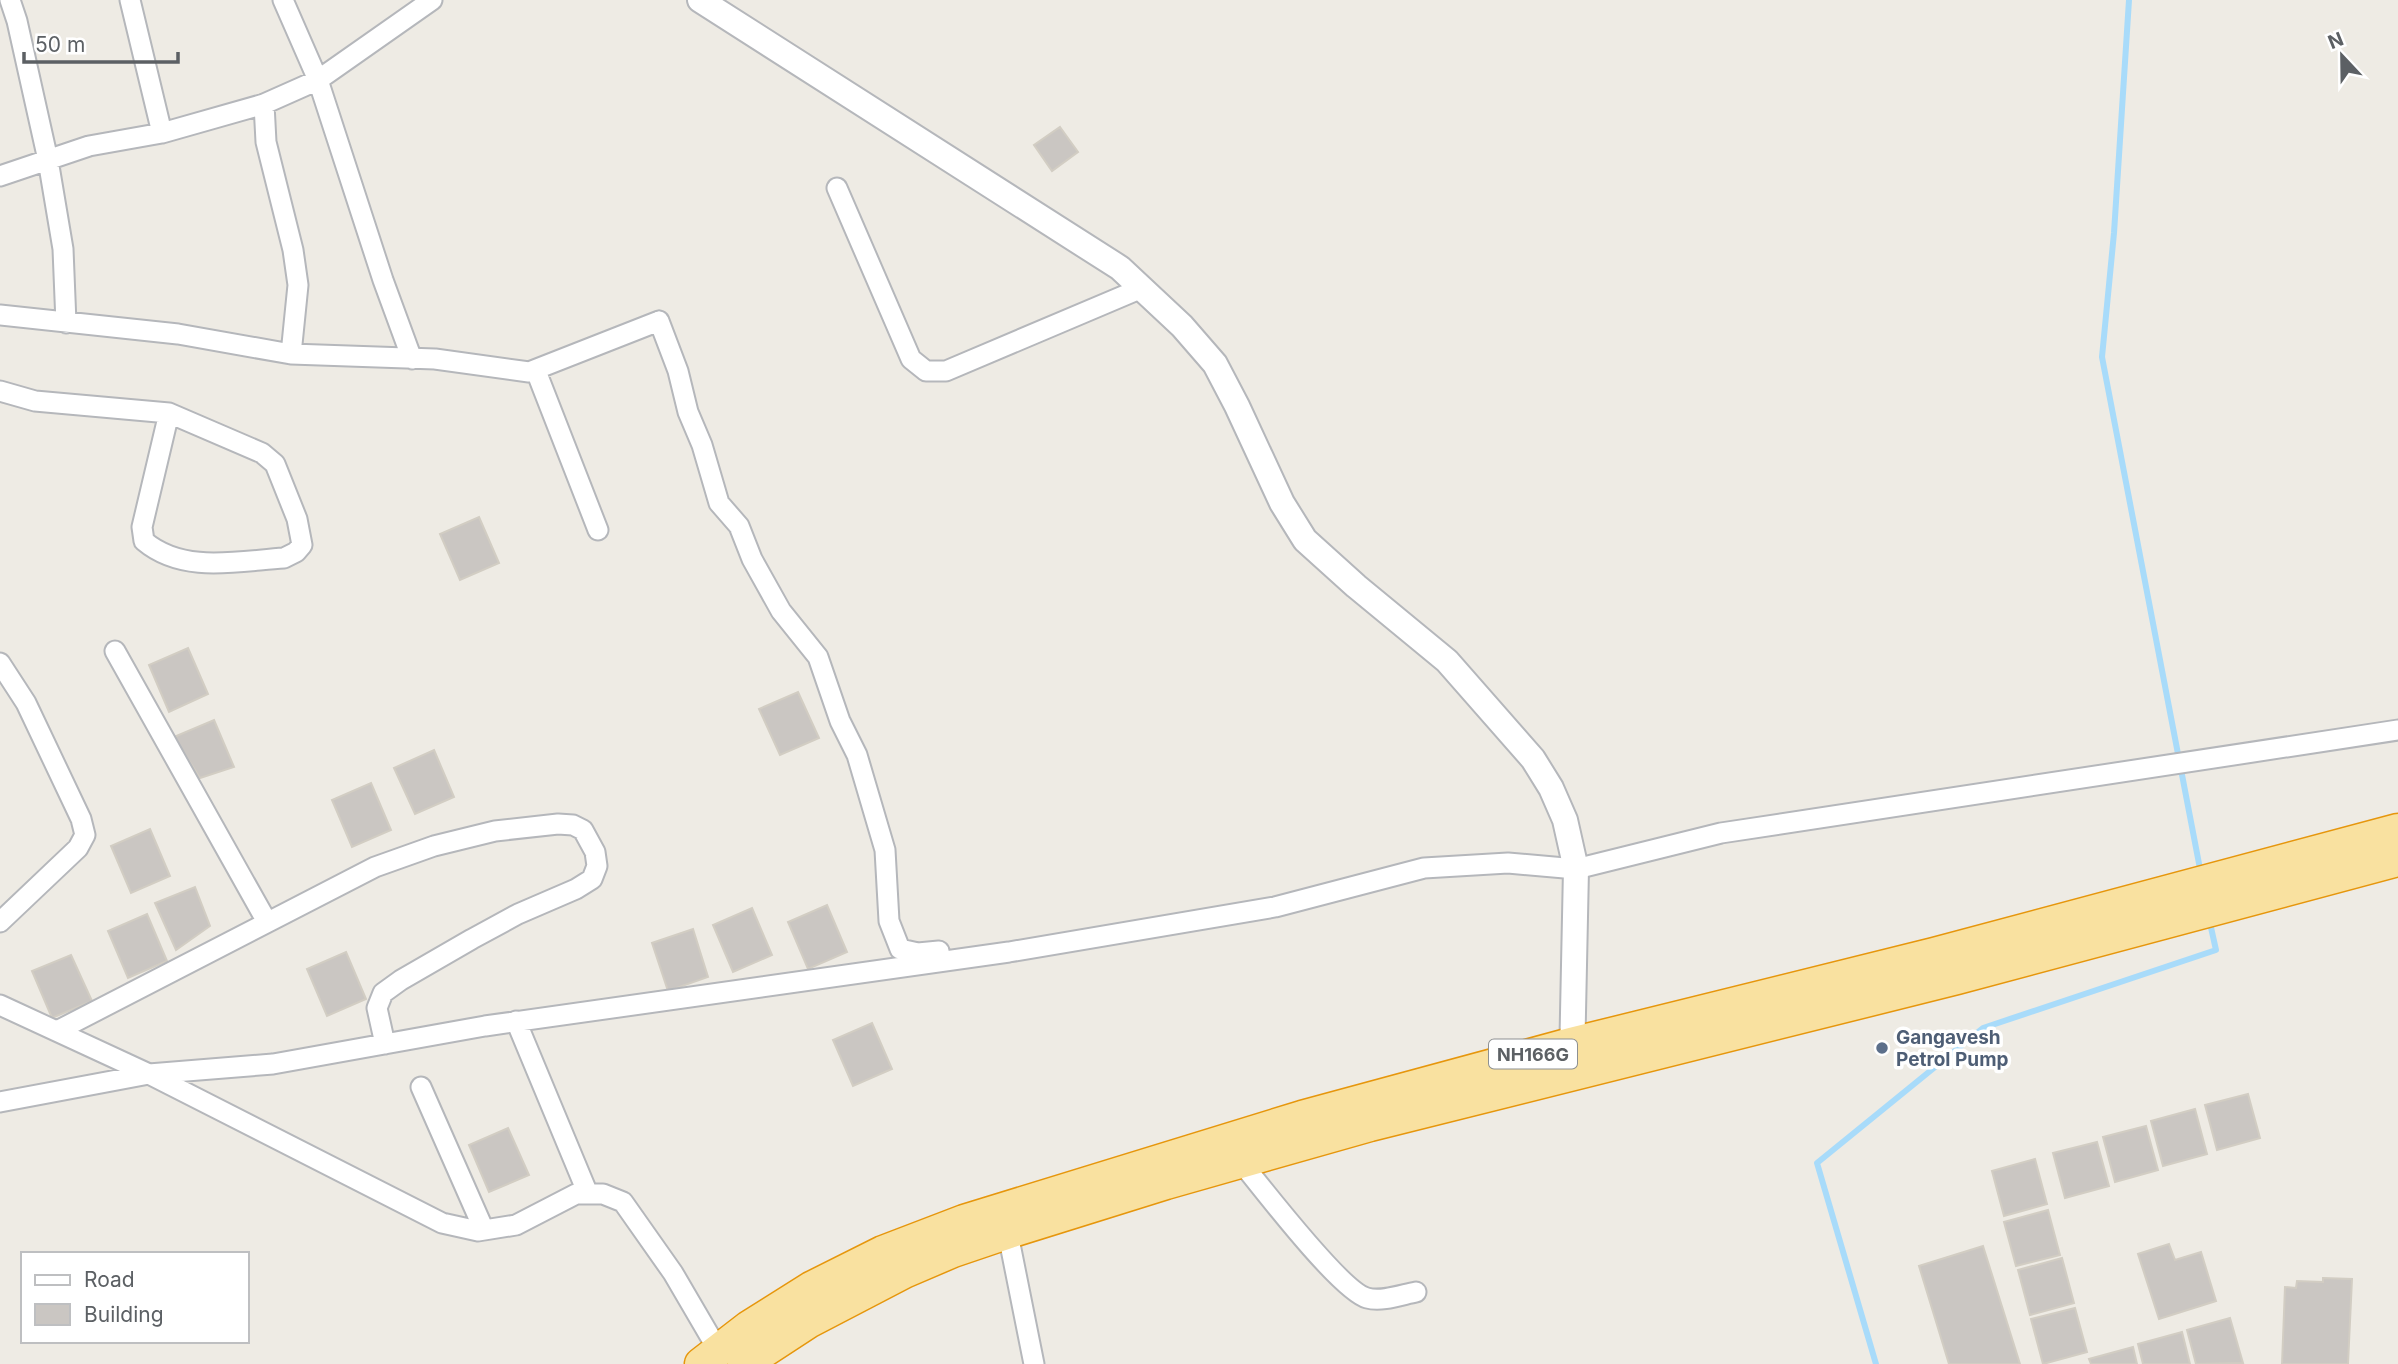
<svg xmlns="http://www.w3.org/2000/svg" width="2398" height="1364" viewBox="0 0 2398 1364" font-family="Inter,sans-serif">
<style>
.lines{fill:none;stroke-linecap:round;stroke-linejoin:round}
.stream{stroke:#a8dbfa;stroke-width:6}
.building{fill:#cac6c2;stroke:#d2cdc3;stroke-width:2}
.minor-casing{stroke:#b5b7bb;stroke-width:23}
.tertiary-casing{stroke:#b5b7bb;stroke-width:28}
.trunk-casing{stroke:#e6960c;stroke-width:35}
.minor{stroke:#fff;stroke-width:19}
.tertiary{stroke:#fff;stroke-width:24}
.trunk{stroke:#f9e1a0;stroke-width:32}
.service-dot{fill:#5c6f8a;stroke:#fff;stroke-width:2.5}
.labels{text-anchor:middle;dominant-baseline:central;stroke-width:7;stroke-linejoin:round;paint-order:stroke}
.shield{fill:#fff;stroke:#8d9092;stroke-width:2}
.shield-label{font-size:18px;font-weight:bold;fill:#5c6064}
.service-label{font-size:19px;font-weight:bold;fill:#4e5e75;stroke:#fff;text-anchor:start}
</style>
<rect width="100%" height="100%" fill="#eeebe4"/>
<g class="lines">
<!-- stream -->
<path class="stream" d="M2129,0l-15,233 -12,124 99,517
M1876,1364l-59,-201 166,-135 233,-78 -6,-27"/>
</g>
<!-- building -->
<path class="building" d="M1060,127l18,25 -26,19 -18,-26z
M479,517l20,46 -39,17 -20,-46z
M188,648l20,46 -39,18 -20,-47z
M798,692l21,46 -39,17 -21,-46z
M214,720l20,47 -34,11 -26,-41z
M434,750l20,47 -39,17 -21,-46z
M371,783l20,47 -39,17 -20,-47z
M150,829l20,47 -39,17 -20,-47z
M195,887l15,39 -34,24 -21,-47z
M827,905l20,47 -39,17 -20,-47z
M752,908l20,47 -39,17 -20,-47z
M147,914l20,47 -39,17 -20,-47z
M693,929l15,48 -40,14 -16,-48z
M346,952l20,47 -39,17 -20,-47z
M71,955l21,46 -40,17 -20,-47z
M872,1023l20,46 -39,17 -20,-46z
M2248,1094l12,44 -43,12 -12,-45z
M2195,1109l12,45 -44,12 -12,-45z
M2146,1126l12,44 -43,12 -12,-45z
M508,1128l21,47 -40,17 -20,-47z
M2097,1142l12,44 -44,12 -12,-45z
M2035,1159l12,45 -43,12 -12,-45z
M2048,1210l12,45 -44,11 -12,-44z
M2169,1244l6,16 26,-8 15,49 -57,18 -21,-65z
M1983,1246l37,118h-71l-30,-98z
M2062,1258l12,45 -44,12 -12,-45z
M2323,1278l29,1 -4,85h-66l3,-77 11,1 1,-7 26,1z
M2075,1308l12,44 -44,12 -12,-45z
M2230,1318l13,45 -47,1 -9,-34z
M2182,1332l8,32h-47l-5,-20z
M2133,1347l4,17h-46l-2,-5z"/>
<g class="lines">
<!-- minor casing -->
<g class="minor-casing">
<path id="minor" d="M10,0l7,21 31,139 15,89 3,74
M130,0l32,133
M283,0l35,80 65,200 29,79
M0,176l89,-30 73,-13 102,-29 54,-24 114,-80
M837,188l74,171 15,12h20l196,-83
M0,315l178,19 113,20 7,-69 -5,-35 -27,-108 -2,-38
M662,329l-3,-8 19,50 10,41 14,33 17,58 20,23 13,33 29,52 37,46 22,64 17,34 28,95 4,71 11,28 18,4 21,-2
M291,354l144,5 94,13 130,-51
M536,371l62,159
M0,391l35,10 134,12 93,40 13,11 22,55 5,26 -6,7 -12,6c-46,3 -101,16 -140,-17l-2,-14 27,-114
M115,651l152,271
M0,663l26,40 55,116 4,16 -7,13 -78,74
M0,1005l149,69 293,149 36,8 38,-6 60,-31h27l20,8 50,71 45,77
M516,1021l72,173
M57,1031l318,-164 59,-21 61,-15 63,-7 15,1 10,5 12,22 2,14 -5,13 -16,10 -58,25 -46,25 -71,41 -18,13 -6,15 8,36
M421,1087l63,143
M0,1102l149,-28 124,-10 212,-38 524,-74 266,-45 149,-39 84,-5 68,6 145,-36 677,-103
M1241,1162c21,26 100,129 126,136 15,4 34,-3 49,-6
M1006,1224l28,140"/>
</g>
<!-- tertiary casing -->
<g class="tertiary-casing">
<path id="tertiary" d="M700,0l420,268 62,58 33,38 22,42 45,97 23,37 51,46 91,75 86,98 18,29 14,32 11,49 -4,192"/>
</g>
<!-- trunk casing -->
<g class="trunk-casing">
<path id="trunk" d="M701,1364l48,-37 62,-39 72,-36 81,-31 338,-104 269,-73 363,-90 464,-124
M744,1364l64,-42 96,-50 49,-21 56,-19 157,-49 204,-58 587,-147 441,-118"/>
</g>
<!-- minor -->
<use href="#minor" class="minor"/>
<!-- tertiary -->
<use href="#tertiary" class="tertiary"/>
<!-- trunk -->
<use href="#trunk" class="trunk"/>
</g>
<!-- markers -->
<circle class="service-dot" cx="1882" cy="1048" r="7"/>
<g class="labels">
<!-- shield labels -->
<rect class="shield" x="1489" y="1039.5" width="88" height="29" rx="5"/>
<g class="shield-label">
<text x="1533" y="1054">NH166G</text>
</g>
<!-- service labels -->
<g class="service-label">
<text x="1896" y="1037">Gangavesh<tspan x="1896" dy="22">Petrol Pump</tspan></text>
</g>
</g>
<!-- legend -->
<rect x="21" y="1252" width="228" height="91" fill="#ffffff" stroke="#bebfc1" stroke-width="2"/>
<rect x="35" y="1275" width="35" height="10" fill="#ffffff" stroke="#bebfc1" stroke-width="2"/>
<text x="84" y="1287" font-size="21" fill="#5c6064">Road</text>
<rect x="35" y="1304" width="35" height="21" fill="#cac6c2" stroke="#bebfc1" stroke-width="2"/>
<text x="84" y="1322" font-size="21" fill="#5c6064">Building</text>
<!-- north arrow -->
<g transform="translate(2342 56) rotate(338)" stroke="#ffffff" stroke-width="5" paint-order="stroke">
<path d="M0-5L12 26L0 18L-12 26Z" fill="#5c6064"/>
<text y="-10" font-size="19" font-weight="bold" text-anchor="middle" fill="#5c6064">N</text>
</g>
<!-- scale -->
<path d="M24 52v10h154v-10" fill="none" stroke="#5c6064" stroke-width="3.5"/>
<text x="35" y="52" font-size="21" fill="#5c6064" stroke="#ffffff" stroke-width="5" paint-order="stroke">50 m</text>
</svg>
